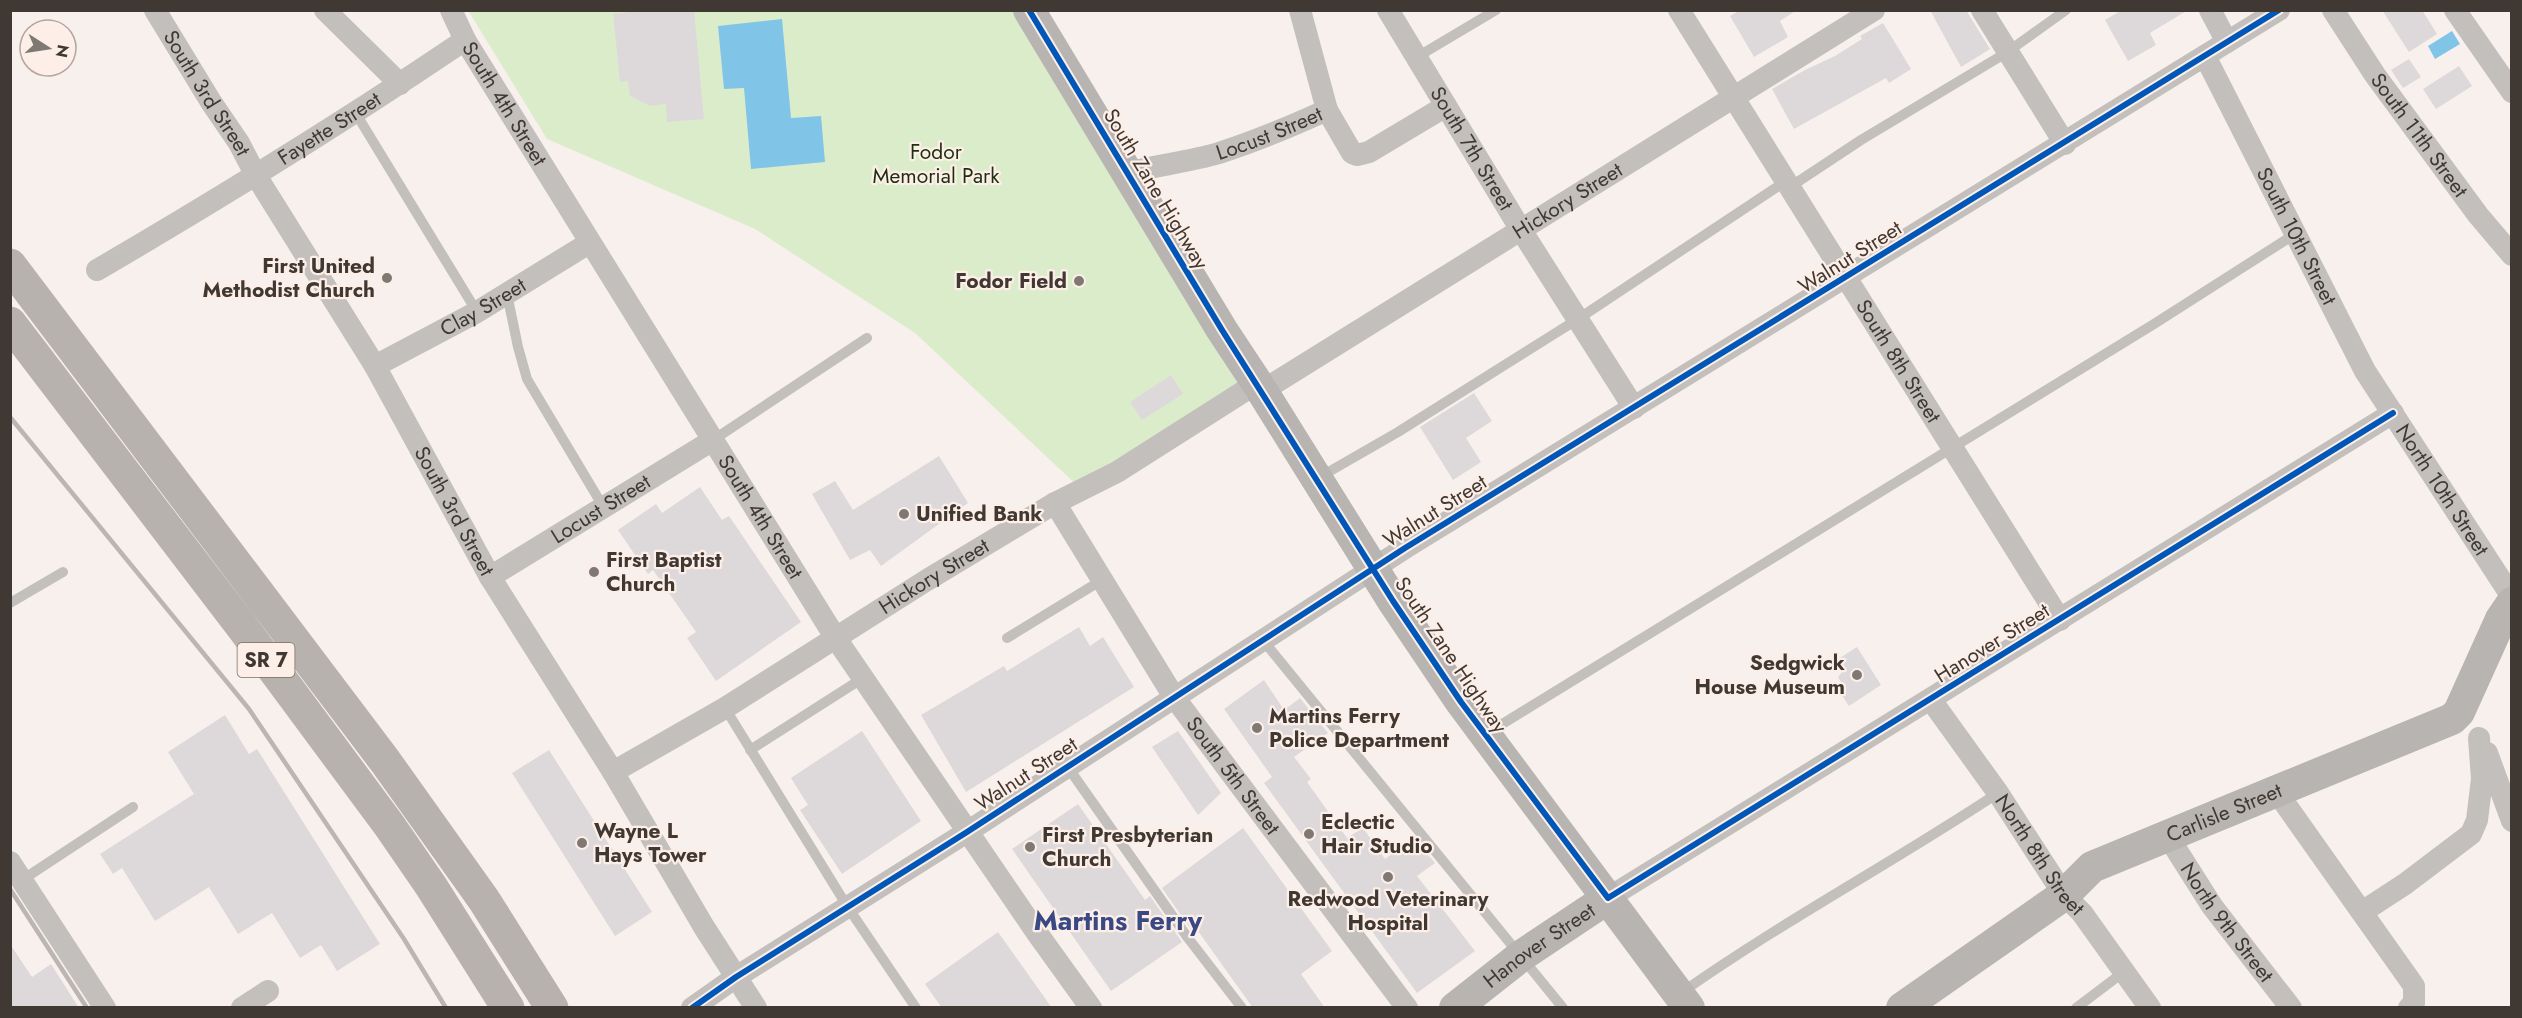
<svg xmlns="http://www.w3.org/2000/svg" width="2522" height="1018" viewBox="0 0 2522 1018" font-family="Jost,sans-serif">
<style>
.green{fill:#dbeccb}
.water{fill:#80c5e7}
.building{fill:#ddd9db}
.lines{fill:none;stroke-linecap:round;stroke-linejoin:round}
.lane{stroke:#c2bfbc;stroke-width:10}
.street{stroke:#c2bfbc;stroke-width:22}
.secondary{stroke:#b8b4b1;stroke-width:32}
.highway{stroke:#b7b2ae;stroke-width:33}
.rail{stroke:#bbb5b3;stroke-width:4.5}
.cycleway-casing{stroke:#fdefe7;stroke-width:10}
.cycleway{stroke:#0057b8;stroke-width:6}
.poi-dot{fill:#807873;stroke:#fdefe7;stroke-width:2}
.labels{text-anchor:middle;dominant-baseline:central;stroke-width:4.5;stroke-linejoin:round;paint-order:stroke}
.shield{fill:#fdefe7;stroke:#796f68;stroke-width:1.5}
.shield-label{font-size:20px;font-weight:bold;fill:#403832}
.street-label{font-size:21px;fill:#403832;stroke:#fdefe7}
.park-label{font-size:21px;fill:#1c3010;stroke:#fdefe7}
.poi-label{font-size:21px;font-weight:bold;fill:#403832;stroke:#fdefe7;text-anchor:start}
.district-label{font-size:27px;font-weight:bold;fill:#394984;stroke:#fdefe7}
</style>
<rect width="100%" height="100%" fill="#f8f0ec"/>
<!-- green -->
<path class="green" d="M472,10l551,1 226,378 -167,101 -167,-157 -160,-104 -208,-90 -78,-127z"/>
<!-- water -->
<path class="water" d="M782,19l9,99 30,-2 4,46 -74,7 -7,-81 -20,1 -6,-63z
M2452,31l8,13 -25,15 -7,-13z"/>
<!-- building -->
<path class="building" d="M646,10h48l10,109 -37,3 -1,-18 -16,2 -20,-10 -2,-15 -8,1 -7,-68z
M1740,10h57l-17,11 8,16 -34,20 -24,-41z
M1930,10h36l24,39 -29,18z
M2122,10h66l-38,23 6,12 -28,16 -23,-41z
M2382,10h40l15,24 -28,18z
M1883,23l28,46 -22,14 -3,-5 -92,51 -22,-40 33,-19 30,-14 27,-17 -2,-3z
M2409,59l12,18 -18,11 -12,-18z
M2459,66l13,20 -36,23 -13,-20z
M1171,375l12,19 -41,26 -12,-18z
M1474,393l18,28 -26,17 15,24 -28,18 -33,-53z
M939,456l29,47 -87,63 -11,-16 -20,10 -38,-66 23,-13 18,29z
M700,487l22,33 7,-4 72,106 -85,59 -29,-43 9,-6 -43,-62 -5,4 -30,-44 38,-26 6,9z
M1079,627l11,19 13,-9 31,50 -168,105 -45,-77 83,-49 3,5z
M1857,647l24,38 -32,21 -10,-15 5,-4 -6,-10 4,-5 -7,-11z
M1264,680l20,30 16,-12 28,35 -34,24 17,22 -4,3 40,56 16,-10 22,31 29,-21 21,25 -18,13 58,75 -58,42 -153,-210 8,-6 -48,-68z
M225,715l24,39 8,-5 123,195 -43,27 -16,-26 -21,13 -28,-45 -34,21 -29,-47 -54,34 -33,-53 -9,6 -13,-20 94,-60 -26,-42z
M862,731l59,90 -79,53 -42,-64 8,-5 -17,-27z
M1178,731l43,62 -23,22 -46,-68z
M549,750l103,162 -37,24 -103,-163z
M1078,804l67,96 5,-4 32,46 -71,49 -99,-142z
M1243,828l89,123 -31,23 24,34h-72l-55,-77 -4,3 -32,-46z
M998,932l54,76h-110l-17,-24z
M10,944l22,33 19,-13 28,44h-69z"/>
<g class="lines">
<!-- lane -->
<path class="lane" d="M1417,57l79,-47
M355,112l122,200
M1790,187l71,-47 145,-87 60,-43
M507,294l11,53 9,32 77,129
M713,440l154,-102
M1318,478l80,-46 180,-113 208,-138
M10,603l53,-31
M1007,638l95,-58
M1262,639l301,369
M725,708l122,198 69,102
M1486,734l668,-410 141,-90
M750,750l113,-72
M1067,766l121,172 54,70
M22,880l111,-73
M1681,993c102,-72 213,-131 317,-200
M2076,1008l49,-37"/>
<!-- street -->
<g class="street">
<path id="s1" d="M155,10l56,92 28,41 16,31 120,192 115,211 123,195 91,155 52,81"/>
<path d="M325,10l75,74"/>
<path id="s2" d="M451,10l14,30 370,597 202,296 54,75"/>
<path d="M1300,10l27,100 25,43 5,2 12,-3 77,-46"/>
<path id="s3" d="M1388,10l133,220 113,178"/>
<path id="s4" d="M1679,10l381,610"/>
<path d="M1982,10l83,134"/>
<path d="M2210,10l17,32"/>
<path id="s5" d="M2333,10l42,65 103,140 34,40"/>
<path d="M2455,10l57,82"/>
<path id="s6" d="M2205,56l160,315 147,226"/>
<path id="s7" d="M1127,173c30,-8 62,-11 92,-20 37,-12 73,-27 108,-43"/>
<path id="s8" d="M97,270c125,-73 248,-149 368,-230"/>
<path id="s9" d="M375,366l102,-54 112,-69"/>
<path id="s10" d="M1055,503l119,194 233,311"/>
<path id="s11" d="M490,577l223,-137"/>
<path id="s12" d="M1931,700l67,93 66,102 18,18 68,95"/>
<path d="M2487,753l25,68"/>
<path id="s13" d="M613,772l112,-64 202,-128 128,-77 62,-31 140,-89 5,8 612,-381"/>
<path d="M2276,791l138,195v17l-5,5"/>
<path id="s14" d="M2167,835l45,71 79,102"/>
<path d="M10,862l95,146"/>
<path d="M1608,898l785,-485"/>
<path d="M2362,912l43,-28 66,-50 6,-14 5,-41 -3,-41"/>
<path d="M242,1008l26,-17"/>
<path d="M692,1008l44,-31 231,-145 438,-284 874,-538"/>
</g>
<!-- secondary -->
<g class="secondary">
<path d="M1029,10l193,320 35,53"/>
<path d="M1262,391l131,210 68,101 228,306"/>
<path id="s15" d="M1455,1008l66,-52 87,-58"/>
<path id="s16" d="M1902,1008l162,-113 28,-28 360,-148 7,-7 42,-93 11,-16"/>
</g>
<!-- highway -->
<path class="highway" d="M10,265l375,496 99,139 68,108
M10,323l233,305 146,197 42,61 77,122"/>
<!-- rail -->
<path class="rail" d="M10,417l239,292 155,230 42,69
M10,889l77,119"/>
<!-- cycleway casing -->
<g class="cycleway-casing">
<path id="cycleway" d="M1029,10l193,320 171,271 68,101 147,196 785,-485
M692,1008l44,-31 231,-145 438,-284 874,-538"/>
</g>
<!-- cycleway -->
<use href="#cycleway" class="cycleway"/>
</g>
<!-- markers -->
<g class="poi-dot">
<circle cx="387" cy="278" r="6"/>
<circle cx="1079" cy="281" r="6"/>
<circle cx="904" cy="514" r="6"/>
<circle cx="594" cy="572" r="6"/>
<circle cx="1857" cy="675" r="6"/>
<circle cx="1257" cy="728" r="6"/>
<circle cx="1309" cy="834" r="6"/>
<circle cx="582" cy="843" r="6"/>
<circle cx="1030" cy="847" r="6"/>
<circle cx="1388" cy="877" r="6"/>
</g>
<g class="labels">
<!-- shield labels -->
<rect class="shield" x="237.5" y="643" width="57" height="34" rx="4.5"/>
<g class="shield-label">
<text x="266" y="660">SR 7</text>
</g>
<!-- street labels -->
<g class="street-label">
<text stroke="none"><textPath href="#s1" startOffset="98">South 3rd Street</textPath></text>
<text stroke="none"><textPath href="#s2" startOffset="108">South 4th Street</textPath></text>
<text stroke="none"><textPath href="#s8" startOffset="272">Fayette Street</textPath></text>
<text stroke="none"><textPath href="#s7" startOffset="148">Locust Street</textPath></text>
<text stroke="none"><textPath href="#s5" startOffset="152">South 11th Street</textPath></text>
<text stroke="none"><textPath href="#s3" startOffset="162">South 7th Street</textPath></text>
<text transform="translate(1156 189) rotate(59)">South Zane Highway</text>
<text stroke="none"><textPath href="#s13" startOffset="1122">Hickory Street</textPath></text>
<text stroke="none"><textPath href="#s6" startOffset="202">South 10th Street</textPath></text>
<text transform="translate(1850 257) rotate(-32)">Walnut Street</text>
<text stroke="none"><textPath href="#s9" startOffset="123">Clay Street</textPath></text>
<text stroke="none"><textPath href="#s4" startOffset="414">South 8th Street</textPath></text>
<text stroke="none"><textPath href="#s6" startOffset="495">North 10th Street</textPath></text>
<text stroke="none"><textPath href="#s11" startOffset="130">Locust Street</textPath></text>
<text stroke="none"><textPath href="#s1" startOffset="584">South 3rd Street</textPath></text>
<text transform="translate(1435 511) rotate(-32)">Walnut Street</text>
<text stroke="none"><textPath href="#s2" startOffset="594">South 4th Street</textPath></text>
<text stroke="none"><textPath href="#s13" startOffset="376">Hickory Street</textPath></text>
<text transform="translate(1992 643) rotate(-32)">Hanover Street</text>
<text transform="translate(1451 655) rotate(56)">South Zane Highway</text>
<text transform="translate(1026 774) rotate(-33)">Walnut Street</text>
<text stroke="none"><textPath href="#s10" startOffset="326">South 5th Street</textPath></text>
<text stroke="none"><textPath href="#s16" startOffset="380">Carlisle Street</textPath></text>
<text stroke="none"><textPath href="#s12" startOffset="189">North 8th Street</textPath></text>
<text stroke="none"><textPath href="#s14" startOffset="106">North 9th Street</textPath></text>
<text stroke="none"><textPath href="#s15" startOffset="105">Hanover Street</textPath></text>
</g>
<!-- park labels -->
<g class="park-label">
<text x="936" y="152">Fodor<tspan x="936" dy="24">Memorial Park</tspan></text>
</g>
<!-- poi labels -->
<g class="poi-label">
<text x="375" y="266" text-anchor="end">First United<tspan x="375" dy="24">Methodist Church</tspan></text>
<text x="1067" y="281" text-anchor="end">Fodor Field</text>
<text x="916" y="514">Unified Bank</text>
<text x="606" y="560">First Baptist<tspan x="606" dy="24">Church</tspan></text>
<text x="1845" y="663" text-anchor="end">Sedgwick<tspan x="1845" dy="24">House Museum</tspan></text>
<text x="1269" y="716">Martins Ferry<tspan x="1269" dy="24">Police Department</tspan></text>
<text x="1321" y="822">Eclectic<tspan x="1321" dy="24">Hair Studio</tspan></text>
<text x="594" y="831">Wayne L<tspan x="594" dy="24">Hays Tower</tspan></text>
<text x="1042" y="835">First Presbyterian<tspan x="1042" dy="24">Church</tspan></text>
<text x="1388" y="899" text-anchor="middle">Redwood Veterinary<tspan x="1388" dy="24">Hospital</tspan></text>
</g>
<!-- district labels -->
<g class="district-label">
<text x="1118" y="920">Martins Ferry</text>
</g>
</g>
<!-- border -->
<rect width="2522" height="1018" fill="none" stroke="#403832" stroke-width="24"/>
<!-- north arrow -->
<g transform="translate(48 48) rotate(102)"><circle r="28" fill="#fdefe7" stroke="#b1a69f" stroke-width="1.5"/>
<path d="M0-4.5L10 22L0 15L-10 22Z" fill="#807873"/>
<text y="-9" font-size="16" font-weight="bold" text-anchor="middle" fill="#403832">N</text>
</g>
</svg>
